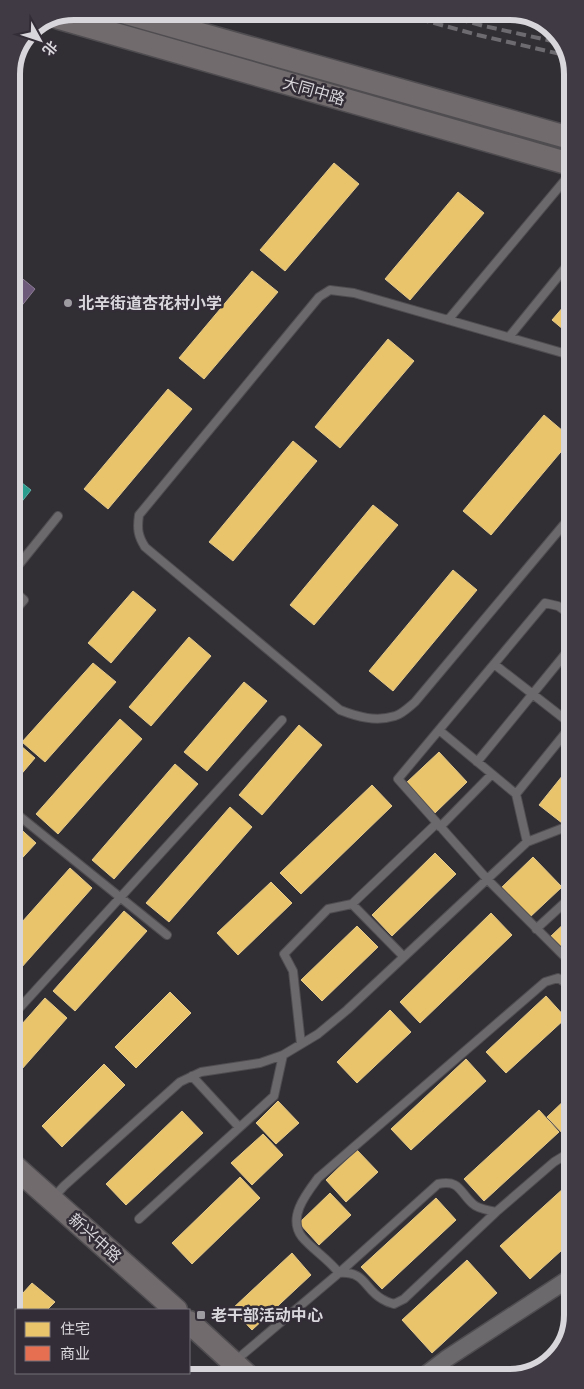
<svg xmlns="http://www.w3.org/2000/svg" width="584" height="1389" viewBox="0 0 584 1389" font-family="'Space Grotesk','Noto Sans SC',sans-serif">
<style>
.homes{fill:#e9c46a;stroke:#e4c98c}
.shops{fill:#e76f51;stroke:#e28e7a}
.offices{fill:#6d597a;stroke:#8d7e97}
.schools{fill:#2a9d8f;stroke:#5eaea6}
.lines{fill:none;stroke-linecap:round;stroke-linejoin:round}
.service-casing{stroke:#504d51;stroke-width:10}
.minor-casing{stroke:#504d51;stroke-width:19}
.secondary-casing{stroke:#504d51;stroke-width:25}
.service{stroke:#6b696c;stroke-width:8}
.minor{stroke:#6b696c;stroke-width:16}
.secondary{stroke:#716b6d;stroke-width:22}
.rail{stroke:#6e6b70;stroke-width:4;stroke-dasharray:10 5;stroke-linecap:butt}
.poi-dot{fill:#9e9ba1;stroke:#322d36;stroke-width:2}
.labels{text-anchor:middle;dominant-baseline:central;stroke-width:5;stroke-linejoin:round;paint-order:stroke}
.street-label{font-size:16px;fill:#d8d5db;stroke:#322d36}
.poi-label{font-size:16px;font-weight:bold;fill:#d8d5db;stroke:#322d36;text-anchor:start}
.rim{fill:none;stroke:#d8d5db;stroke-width:6}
</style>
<rect width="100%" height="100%" fill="#322f34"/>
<!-- homes -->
<path class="homes" d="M334,163l25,21 -74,87 -25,-21z
M458,192l26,21 -74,87 -25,-21z
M252,271l26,21 -74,87 -25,-21z
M570,299v36l-18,-15z
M388,339l26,22 -74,87 -25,-21z
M168,389l24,20 -84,100 -24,-20z
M544,415l26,22v4l-79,94 -28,-24z
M293,441l24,20 -84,100 -24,-19z
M373,505l25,20 -84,100 -24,-20z
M453,570l24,20 -84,101 -24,-20z
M133,591l23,19 -45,53 -23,-20z
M189,637l22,19 -60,70 -22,-19z
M93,663l23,19 -71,80 -23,-20z
M244,682l23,19 -60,70 -23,-19z
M120,719l22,20 -84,95 -22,-20z
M299,725l23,20 -60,70 -23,-20z
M13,739l22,19 -22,26z
M439,752l28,30 -32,31 -29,-30z
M175,764l23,20 -84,95 -22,-19z
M571,765v46l-9,12 -23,-18z
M372,785l20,21 -91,88 -21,-21z
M230,807l22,20 -83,95 -23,-19z
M14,823l22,20 -23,25v-44z
M435,853l21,21 -64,62 -20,-21z
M533,857l29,30 -33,31 -28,-30z
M70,868l22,20 -71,80 -7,-7v-30z
M271,882l21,21 -54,52 -21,-22z
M124,911l23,20 -72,80 -22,-20z
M491,913l21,22 -92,88 -20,-21z
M572,916v44l-22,-23z
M357,926l21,21 -56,54 -21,-21z
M170,992l21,21 -55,55 -21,-21z
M546,996l20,22 -60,55 -20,-21z
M45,998l22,20 -53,60v-45z
M390,1010l21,22 -54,51 -20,-21z
M466,1059l20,22 -75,69 -20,-21z
M104,1064l21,21 -63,62 -20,-21z
M572,1093v40l-5,5 -20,-21z
M278,1101l21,22 -23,21 -20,-21z
M539,1110l20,22 -75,69 -20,-22z
M182,1111l21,22 -77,72 -20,-21z
M263,1134l20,21 -31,30 -21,-22z
M357,1150l21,22 -32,30 -20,-22z
M240,1177l20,21 -68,66 -20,-21z
M565,1187l7,8 1,45 -43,39 -30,-33z
M330,1193l21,22 -32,30 -20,-22z
M436,1198l20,22 -74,69 -21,-22z
M292,1253l19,22 -59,55 -20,-21z
M467,1260l30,33 -65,60 -30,-33z
M32,1283l23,19 -8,8h-31v27l-1,-2 -1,-32z"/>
<!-- shops -->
<path class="shops" d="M76,1373h27l-4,4 -27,1z
M119,1373h51l5,4h-52z"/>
<!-- offices -->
<path class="offices" d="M12,270l23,19 -23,29z"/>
<!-- schools -->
<path class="schools" d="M12,475l19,15 -19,24z"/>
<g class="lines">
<!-- service casing -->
<g class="service-casing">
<path id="service" d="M448,320l122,-146
M509,337l61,-75
M570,355l-216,-62 -24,-3 -11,7 -180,218c-2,14 -1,21 6,32l195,163c18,7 36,12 55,6 7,-2 14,-9 20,-14l156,-186
M13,572l45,-56
M13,590l11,10 -11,13
M571,615l-13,-9 -13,-3 -147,176 89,100 85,85
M494,664l77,60
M439,730l53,44
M477,762l94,-115
M516,794l55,-68
M13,811l154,124
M440,827l52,-53 24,20 11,48
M352,904l52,53
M536,929l36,-33
M14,1014l268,-294
M301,1044l-8,-73 -9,-17 44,-45 24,-5 84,-80
M192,1076l47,51
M53,1198l11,-12 116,-104 21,-10 59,-9 23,-8 35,-21 29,-24 180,-168 44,-17
M139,1219l135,-123 9,-41
M339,1273c-11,-14 -26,-23 -37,-36 -15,-19 4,-43 16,-59l227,-196 13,-4 14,9
M339,1273c27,-2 25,16 43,26 3,2 8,4 12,5l10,-5 92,-87
M235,1361l104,-88 99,-89c22,-5 22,9 35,20 5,5 16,6 23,8l58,-50 18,-11"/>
</g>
<!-- minor casing -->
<g class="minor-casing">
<path id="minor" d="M425,1375l21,-16 127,-83"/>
</g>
<!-- secondary casing -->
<g class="secondary-casing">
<path id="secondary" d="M119,11l451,127
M59,18l511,146
M14,1166l162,144
M189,1322l59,54"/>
</g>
<!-- service -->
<use href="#service" class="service"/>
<!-- minor -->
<use href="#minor" class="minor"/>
<!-- secondary -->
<use href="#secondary" class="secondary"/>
<!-- rail -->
<path class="rail" d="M390,11l88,24 91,21
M429,11l55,15 77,17"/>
</g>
<!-- markers -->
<g class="poi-dot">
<circle cx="68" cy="303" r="5"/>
<rect x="196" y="1310" width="10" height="10" rx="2.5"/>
</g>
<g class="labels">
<!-- street labels -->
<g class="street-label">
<text transform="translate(314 91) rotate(16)">大同中路</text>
<text transform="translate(95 1238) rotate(42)">新兴中路</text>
</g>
<!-- poi labels -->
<g class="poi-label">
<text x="78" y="303">北辛街道杏花村小学</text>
<text x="211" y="1315">老干部活动中心</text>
</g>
</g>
<!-- crop -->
<path d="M0 0H584V1389H0ZM74 20H510A54 54 0 0 1 564 74V1315A54 54 0 0 1 510 1369H74A54 54 0 0 1 20 1315V74A54 54 0 0 1 74 20Z" fill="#3f3a43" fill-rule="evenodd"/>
<path class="rim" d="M74 20H510A54 54 0 0 1 564 74V1315A54 54 0 0 1 510 1369H74A54 54 0 0 1 20 1315V74A54 54 0 0 1 74 20Z"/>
<!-- legend -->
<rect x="15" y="1309" width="175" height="65" fill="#322d36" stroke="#747078"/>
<rect x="25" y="1322" width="25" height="15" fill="#e9c46a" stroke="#747078"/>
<text x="60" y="1334" font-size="15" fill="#d8d5db">住宅</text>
<rect x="25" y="1346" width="25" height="15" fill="#e76f51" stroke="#747078"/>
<text x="60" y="1359" font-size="15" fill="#d8d5db">商业</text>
<!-- north arrow -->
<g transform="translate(40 40) rotate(130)" stroke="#322d36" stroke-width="4" paint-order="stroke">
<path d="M0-4L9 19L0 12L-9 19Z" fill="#d8d5db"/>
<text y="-8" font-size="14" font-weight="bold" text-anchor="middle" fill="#d8d5db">北</text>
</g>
</svg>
